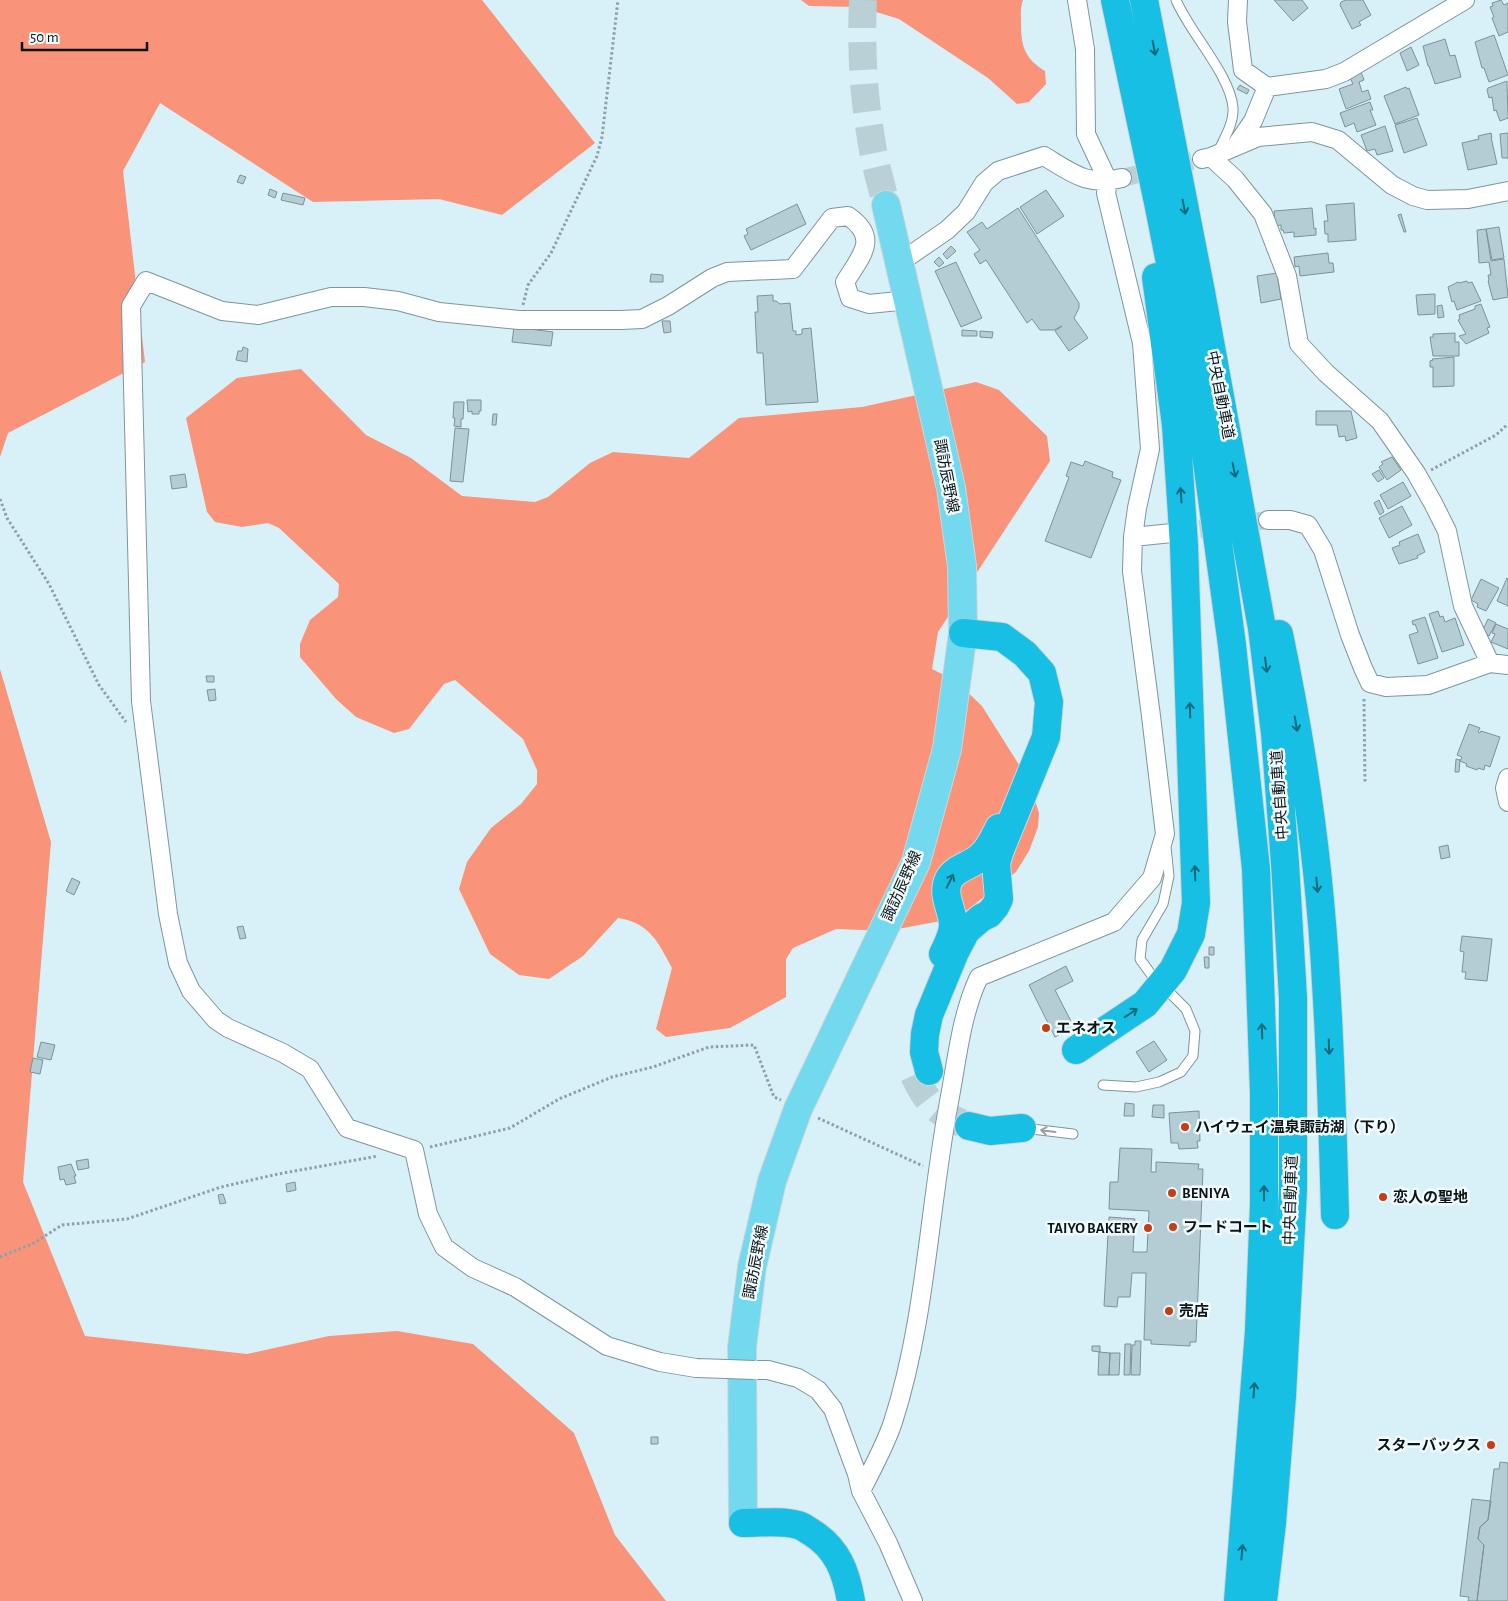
<svg xmlns="http://www.w3.org/2000/svg" width="1508" height="1601" viewBox="0 0 1508 1601" font-family="'Alegreya Sans','Noto Sans JP',sans-serif">
<style>
.forest{fill:#f99379}
.building{fill:#b4cdd4;stroke:#7b9299}
.lines{fill:none;stroke-linecap:round;stroke-linejoin:round}
.street-tunnel{stroke:#b9d0d7;stroke-width:18;stroke-dasharray:18 9;stroke-linecap:butt}
.primary-tunnel{stroke:#b9d0d7;stroke-width:28;stroke-dasharray:28 14;stroke-linecap:butt}
.highway-tunnel{stroke:#b9d0d7;stroke-width:28;stroke-dasharray:28 14;stroke-linecap:butt}
.lane-casing{stroke:#7e959c;stroke-width:11}
.street-casing{stroke:#7e959c;stroke-width:20}
.primary-casing{stroke:#d3d5d5;stroke-width:30}
.highway-casing{stroke:#d3d5d5;stroke-width:30}
.path{stroke:#8ea1a7;stroke-width:3;stroke-dasharray:2.5 2.5;stroke-linecap:butt}
.lane{stroke:#fff;stroke-width:9}
.street{stroke:#fff;stroke-width:18}
.primary{stroke:#73d9ee;stroke-width:28}
.highway{stroke:#16bfe3;stroke-width:28}
.street-bridge-casing{stroke:#7e959c;stroke-width:20;stroke-linecap:butt}
.street-bridge{stroke:#fff;stroke-width:18}
.oneway{stroke:#106a7c}
.oneway2{stroke:#9da1a2}
.poi-dot{fill:#c53c16;stroke:#f1fbfe;stroke-width:2}
.labels{text-anchor:middle;dominant-baseline:central;stroke-width:5;stroke-linejoin:round;paint-order:stroke}
.street-label{font-size:15px;fill:#0b1416;stroke:#f1fbfe}
.poi-label{font-size:15px;font-weight:bold;fill:#0b1416;stroke:#f1fbfe;text-anchor:start}
</style>
<rect width="100%" height="100%" fill="#d8f1f9"/>
<!-- forest -->
<path class="forest" d="M0,0h482l113,143 -93,72 -63,-16 -126,3 -153,-99 -37,68 22,191 -137,71 -8,24z
M801,0h222c-3,8 -2,15 -2,24 0,22 4,35 24,47l1,13 -17,18 -12,2 -29,-26 -89,-59 -39,-12 -51,-1z
M301,369l65,66 45,23 51,38 73,6 13,-5 42,-34 23,-11 76,6 50,-40 123,-11 114,-25 23,8 48,46 3,25 -112,171 -6,37 24,12 26,25 46,73 11,34 -1,14 -9,24 -13,21 -59,46 -70,13 -51,-2 -43,19 -7,11v38l-56,31 -64,9 -10,-8 16,-61c-14,-26 -22,-45 -54,-50l-35,38 -34,23 -30,-4 -29,-21 -31,-65 8,-27 24,-34 30,-24 16,-20v-14l-14,-31 -68,-59 -11,4 -35,45 -15,4 -38,-16 -20,-18 -36,-42v-13l10,-24 28,-23 1,-13 -60,-56 -11,-5 -26,4 -27,-5 -8,-10 -21,-94 51,-40z
M0,669l51,173 -28,340 62,154 162,18 82,-18 68,-5 76,13 101,89 41,102 51,66h-666z"/>
<!-- building -->
<path class="building" d="M1274,0h28l6,8 -15,13z
M1346,0h17l8,15 -12,7 2,3 -9,4 -12,-24 1,-3z
M1501,0l3,5 4,-2v29l-9,4 -7,-18 2,-1 -4,-10 3,-1 -1,-3z
M1494,35l14,40 -19,7 -5,-14h-2l-7,-26z
M1445,39l5,17 5,-1 6,22 -26,7 -6,-18h-1l-5,-20z
M1411,47l8,18 -12,6 -7,-18z
M1361,72l3,8 -5,2 3,10 6,-2 3,9 -25,10 -7,-20 14,-5 -4,-8z
M1507,81l1,37 -8,3 -4,-11 -2,1 -2,-14 -3,1 -2,-8 1,-2z
M1240,85l9,5 -2,4 -10,-5z
M1406,87l1,2 2,-1 10,27 -24,9 -11,-28z
M1370,102l3,8h-3l6,15 -19,7 -3,-9 -9,4 -5,-14z
M1417,118l10,27 -23,8 -9,-28z
M1385,126l8,25 -16,4 -2,-6 -8,2 -6,-16z
M1491,133l1,4h-1l6,27 -29,6 -6,-27 17,-4 -1,-3z
M1508,133v25h-6l-2,-24z
M240,175l6,2 -3,7 -6,-2z
M270,189l7,3 -2,6 -7,-3z
M1046,190l18,26 -27,18 -17,-27z
M283,193l22,5 -2,7 -22,-5z
M1354,203l2,37 -28,2v-8h-3l-1,-13h4l-2,-16z
M797,204l9,20 -55,26 -7,-14 4,-2 -2,-5z
M1018,208l61,95v5l-5,10 14,20 -19,13 -14,-20 7,-5 -8,4h-14l-8,-11 -5,4 -41,-63 -6,4 -6,-10 6,-4 -13,-18 15,-10 5,7z
M1312,208l2,21 2,-1v7l-22,2v-5l-10,1 -1,-3h-2v-5l-6,1 -1,-15z
M1401,214l5,18h-2l-6,-17z
M1499,227l5,31 -12,2 -6,-31z
M1486,229l5,32 13,-2 4,38 -15,3 -5,-19 1,-1 -1,-5h3l-2,-13 -10,1 -2,-33z
M951,246l5,5 -9,8 -4,-5z
M1328,253l1,10h4l1,9 -34,4 -1,-10 -4,1 -1,-10z
M939,257l5,6 -5,4 -5,-5z
M956,262l26,56 -21,9 -26,-56z
M1277,273l4,26 -20,4 -4,-27z
M651,274l12,1v7h-13z
M1467,281l1,2 4,-1 9,19 -24,9 -3,-9 -2,1 -4,-15 10,-5 1,1z
M1435,294v20l-17,1 -2,-20z
M773,295v6h3l4,3 10,-1 3,28h3v4l6,-1v-5l9,-1 7,74 -52,3 -3,-52h-6l-2,-41h3l-1,-16z
M1481,304l9,23 -3,1 2,5 -23,11 -7,-8 7,-2 -8,-14 2,-1 -1,-4 16,-6v-3z
M1442,305l2,12 -6,1 -1,-12z
M662,321h8l1,11 -7,1z
M514,327l39,5 -2,14 -39,-4z
M962,330l15,1v5h-15z
M980,331l13,1 -1,6 -12,-1z
M1455,333v9h4v14h-26l-3,-19h3v-3z
M243,347l5,2 -1,13 -11,-2 2,-9h4z
M1454,357v29l-21,1v-20h-3v-6l3,-1 -1,-1z
M467,400h14v11h-2v3h-7v-3l-4,1z
M454,402h10l-1,17h-2v8l-7,-1 1,-8h-2z
M1316,411h35l6,27 -11,3 -1,-5 -6,1 -2,-12h-21z
M493,414h4l-1,11h-4z
M455,428l14,1 -6,53 -13,-1z
M1392,457l9,13 -14,10 -8,-13 4,-3 -2,-2z
M1085,461l28,11 -1,5 9,3 -30,78 -46,-17 24,-64 -3,-1 5,-14 12,4z
M1379,470l5,8 -6,4 -6,-8z
M185,474l2,13 -15,2 -2,-13z
M1403,482l8,14 -23,13 -8,-14z
M1379,500l5,12 -4,3 -6,-12z
M1402,506l10,19 -23,13 -10,-20z
M1418,534l7,18 -8,4 1,2 -19,6 -7,-16 8,-3 -1,-3z
M1507,578l1,1v27l-11,-5z
M1481,579l18,9 -13,23 -9,-4 1,-3 -7,-4z
M1438,611l2,6 3,-1 2,6 10,-4 9,27 -22,7 -13,-38z
M1425,617l13,41 -20,6 -9,-29 9,-3 -3,-8 -2,1 -1,-4z
M1488,619l8,4 -7,13 -7,-4z
M1496,624l12,5v20l-17,-7 4,-8 -3,-1z
M206,676h8v6h-7z
M215,689l1,11 -7,1 -2,-11z
M1469,724l11,4 -2,4 2,1 1,-2 19,6 -10,30 -5,-2 -1,5 -6,-2 -1,2 -11,-4 1,-2 -7,-3 2,-4 -5,-2z
M1456,759l4,1 -1,12h-4z
M1448,845l2,12 -9,2 -2,-12z
M72,878l8,4 -6,13 -8,-4z
M243,926l3,12 -6,1 -3,-12z
M1462,936l30,3 -5,42 -22,-2 1,-7h-4l2,-20 -4,-1z
M1209,947h5v8h-5z
M1204,957h5v11h-4z
M1066,966l7,15 -18,9 19,37 -19,10 -26,-52z
M1154,1041l13,19 -18,12 -13,-20z
M41,1042l14,3 -4,15 -14,-3z
M33,1058l10,2 -3,14 -10,-2z
M1125,1103l9,1v12h-10z
M1153,1105h11v13l-12,-1z
M1199,1111l1,30h-3l1,7 -19,1 -1,-6h-7l-2,-30z
M1120,1148l32,1 -1,23h5v-10l43,2 -1,5h5l-7,173h-6v4l-39,-2v-4h-7l2,-67h-14l-2,24h-12l-1,10 -13,-1 5,-89 26,2 -2,33h14l2,-41 -40,-2 1,-27h8z
M88,1159l1,9 -11,2 -2,-9z
M71,1164l5,12h-2l2,7 -10,2 -2,-6 -4,1 -2,-13z
M295,1182l1,8 -9,2 -1,-8z
M223,1194l3,9 -6,1 -2,-9z
M1135,1341h6l-1,34h-9l1,-30h3z
M1125,1344h6l-1,31h-6z
M1092,1346h8v6l-8,-1z
M1099,1352l11,1 -1,22h-11z
M1110,1353h10l-1,22h-10z
M651,1437h7v7h-7z
M1500,1462l8,1v138h-31l7,-56 -6,-6 2,-12 8,-7 6,-51h5z
M1472,1499l19,2 -3,19 -8,7 -2,12 6,6 -7,56h-9l1,-4 -9,-1z"/>
<g class="lines">
<!-- street-tunnel -->
<path class="street-tunnel" d="M1122,178l78,-19
M1173,533l95,-13"/>
<!-- primary-tunnel -->
<path class="primary-tunnel" d="M863,0c-2,46 0,93 8,138 3,23 10,45 15,67"/>
<!-- highway-tunnel -->
<path class="highway-tunnel" d="M914,1075c14,30 24,39 55,51"/>
<!-- lane casing -->
<g class="lane-casing">
<path id="lane" d="M1176,0c14,33 55,76 57,108 1,15 -9,31 -15,44
M1153,977l-13,-18 2,-19 21,-36 6,-28 -3,-29
M1103,1085l33,2 23,-5 22,-10 12,-16 2,-25 -9,-22 -15,-15
M1024,1128l49,6"/>
</g>
<!-- street casing -->
<g class="street-casing">
<path id="street" d="M1238,0l-1,22 6,48 24,17 59,-8 18,-7 121,-72
M1235,147l18,-26 14,-34
M1211,157l24,22 28,35 24,62 12,68 27,29 54,48 36,52 17,30 14,28 16,75 27,57
M1202,159l9,-2 47,-20 54,-5 26,8 54,45 21,11 14,4 41,-1 40,-8
M899,263l48,-33 19,-18 18,-29 14,-12 46,-15c28,17 44,31 78,22
M1268,520h22l18,5 15,25 27,85 13,33 7,15 16,4 42,-2 62,-22 18,2
M1133,537l39,-4
M1508,778l-3,10 3,14
M727,1369l-31,-1 -36,-6 -53,-16 -92,-59 -42,-19 -29,-21 -16,-33 -14,-64 -67,-22 -37,-59 -27,-16 -55,-25 -12,-8 -25,-29 -13,-28 -10,-49 -27,-213 -10,-395 15,-25 76,30 36,4 73,-18h33l34,4 41,11 80,8h102l21,-1 26,-13 44,-28 15,-6 66,-3 39,-51 16,-2c32,22 13,40 -3,66l5,16 19,6 39,-4
M754,1370h14l30,8 20,12 15,19 24,65 4,17 27,52 25,58
M861,1491c11,-22 24,-45 32,-69 33,-102 36,-215 56,-320 8,-42 12,-87 30,-125l135,-55 38,-44 13,-44 -14,-118 -19,-145 1,-34 4,-29 13,-59 -8,-106 -36,-150 2,-12 -22,-47 -1,-85 -8,-49"/>
</g>
<!-- primary casing -->
<g class="primary-casing">
<path id="primary" d="M743,1523l-1,-176 10,-80 20,-86 26,-72 118,-247 31,-113 16,-116 -1,-67 -11,-78 -65,-283"/>
</g>
<!-- highway casing -->
<g class="highway-casing">
<path id="highway" d="M1115,0l44,207 43,218 30,220 24,224 8,224v111l-5,127 -21,270
M1144,0l57,292 61,336 13,105 10,130 8,135v192l-11,206 -10,127 -9,78
M1279,634c24,115 41,232 47,349 5,78 7,155 9,232
M943,954c4,-9 10,-19 10,-29 0,-16 -12,-30 -4,-46 7,-12 22,-13 31,-22 9,-7 14,-19 19,-29
M1076,1050l69,-46 28,-34 18,-36 5,-31 -12,-358 -8,-120 -20,-148
M929,1071l-5,-19 1,-18 4,-19 26,-63 11,-21 15,-13 8,-4 6,-7 4,-8 -3,-36 4,-13 46,-113 3,-35 -7,-29 -17,-19 -23,-17 -39,-4
M969,1126l21,5 32,-3
M743,1523c18,0 37,-3 55,2 5,1 9,5 13,7 27,17 35,40 40,69"/>
</g>
<!-- path -->
<path class="path" d="M523,305l5,-20 23,-32 46,-97 5,-19 16,-137
M1431,470l65,-35 12,-11
M0,499l7,19 42,66 50,101 27,37
M1364,699l1,84
M818,1118l105,48
M430,1147l80,-19 49,-29 53,-22 41,-10 56,-20 45,-2 20,52 7,3
M0,1257l34,-14 28,-18 65,-6 94,-32 57,-13 100,-18"/>
<!-- lane -->
<use href="#lane" class="lane"/>
<!-- street -->
<use href="#street" class="street"/>
<!-- primary -->
<use href="#primary" class="primary"/>
<!-- highway -->
<use href="#highway" class="highway"/>
<!-- street-bridge casing -->
<g class="street-bridge-casing">
<path id="street-bridge" d="M727,1369l27,1"/>
</g>
<!-- street-bridge -->
<use href="#street-bridge" class="street-bridge"/>
</g>
<!-- one-way arrows -->
<defs><path id="oneway-shaft" d="M-6 0H5M1.5-3L5.5 0L1.5 3" fill="none" stroke-width="1.6" stroke-linecap="round" stroke-linejoin="round" transform="scale(1.25)"/></defs>
<g class="oneway">
<use href="#oneway-shaft" transform="translate(1154 48) rotate(79)"/>
<use href="#oneway-shaft" transform="translate(1184 207) rotate(79)"/>
<use href="#oneway-shaft" transform="translate(1234 470) rotate(79)"/>
<use href="#oneway-shaft" transform="translate(1181 495) rotate(-94)"/>
<use href="#oneway-shaft" transform="translate(1266 665) rotate(83)"/>
<use href="#oneway-shaft" transform="translate(1190 710) rotate(-92)"/>
<use href="#oneway-shaft" transform="translate(1296 724) rotate(80)"/>
<use href="#oneway-shaft" transform="translate(1195 873) rotate(-92)"/>
<use href="#oneway-shaft" transform="translate(950 881) rotate(-64)"/>
<use href="#oneway-shaft" transform="translate(1317 885) rotate(85)"/>
<use href="#oneway-shaft" transform="translate(1131 1013) rotate(-34)"/>
<use href="#oneway-shaft" transform="translate(1262 1031) rotate(-92)"/>
<use href="#oneway-shaft" transform="translate(1329 1047) rotate(88)"/>
<use href="#oneway-shaft" transform="translate(1264 1193) rotate(-90)"/>
<use href="#oneway-shaft" transform="translate(1254 1390) rotate(-86)"/>
<use href="#oneway-shaft" transform="translate(1242 1552) rotate(-85)"/>
</g>
<use class="oneway2" href="#oneway-shaft" transform="translate(1048 1131) rotate(-173)"/>
<!-- markers -->
<g class="poi-dot">
<circle cx="1046" cy="1028" r="5"/>
<circle cx="1185" cy="1127" r="5"/>
<circle cx="1172" cy="1193" r="5"/>
<circle cx="1383" cy="1197" r="5"/>
<circle cx="1173" cy="1227" r="5"/>
<circle cx="1148" cy="1228" r="5"/>
<circle cx="1169" cy="1311" r="5"/>
<circle cx="1491" cy="1445" r="5"/>
</g>
<g class="labels">
<!-- street labels -->
<g class="street-label">
<text transform="translate(1220 395) rotate(79)">中央自動車道</text>
<text transform="translate(946 476) rotate(79)">諏訪辰野線</text>
<text transform="translate(1280 795) rotate(-94)">中央自動車道</text>
<text transform="translate(902 886) rotate(-66)">諏訪辰野線</text>
<text transform="translate(1291 1200) rotate(-88)">中央自動車道</text>
<text transform="translate(756 1262) rotate(-79)">諏訪辰野線</text>
</g>
<!-- poi labels -->
<g class="poi-label">
<text x="1056" y="1028">エネオス</text>
<text x="1195" y="1127">ハイウェイ温泉諏訪湖（下り）</text>
<text x="1182" y="1193">BENIYA</text>
<text x="1393" y="1197">恋人の聖地</text>
<text x="1183" y="1227">フードコート</text>
<text x="1138" y="1228" text-anchor="end">TAIYO BAKERY</text>
<text x="1179" y="1311">売店</text>
<text x="1481" y="1445" text-anchor="end">スターバックス</text>
</g>
</g>
<!-- scale -->
<path d="M22 42v8h125v-8" fill="none" stroke="#0b1416" stroke-width="2.5"/>
<text x="30" y="42" font-size="15" fill="#0b1416" stroke="#f1fbfe" stroke-width="4" paint-order="stroke">50 m</text>
</svg>
